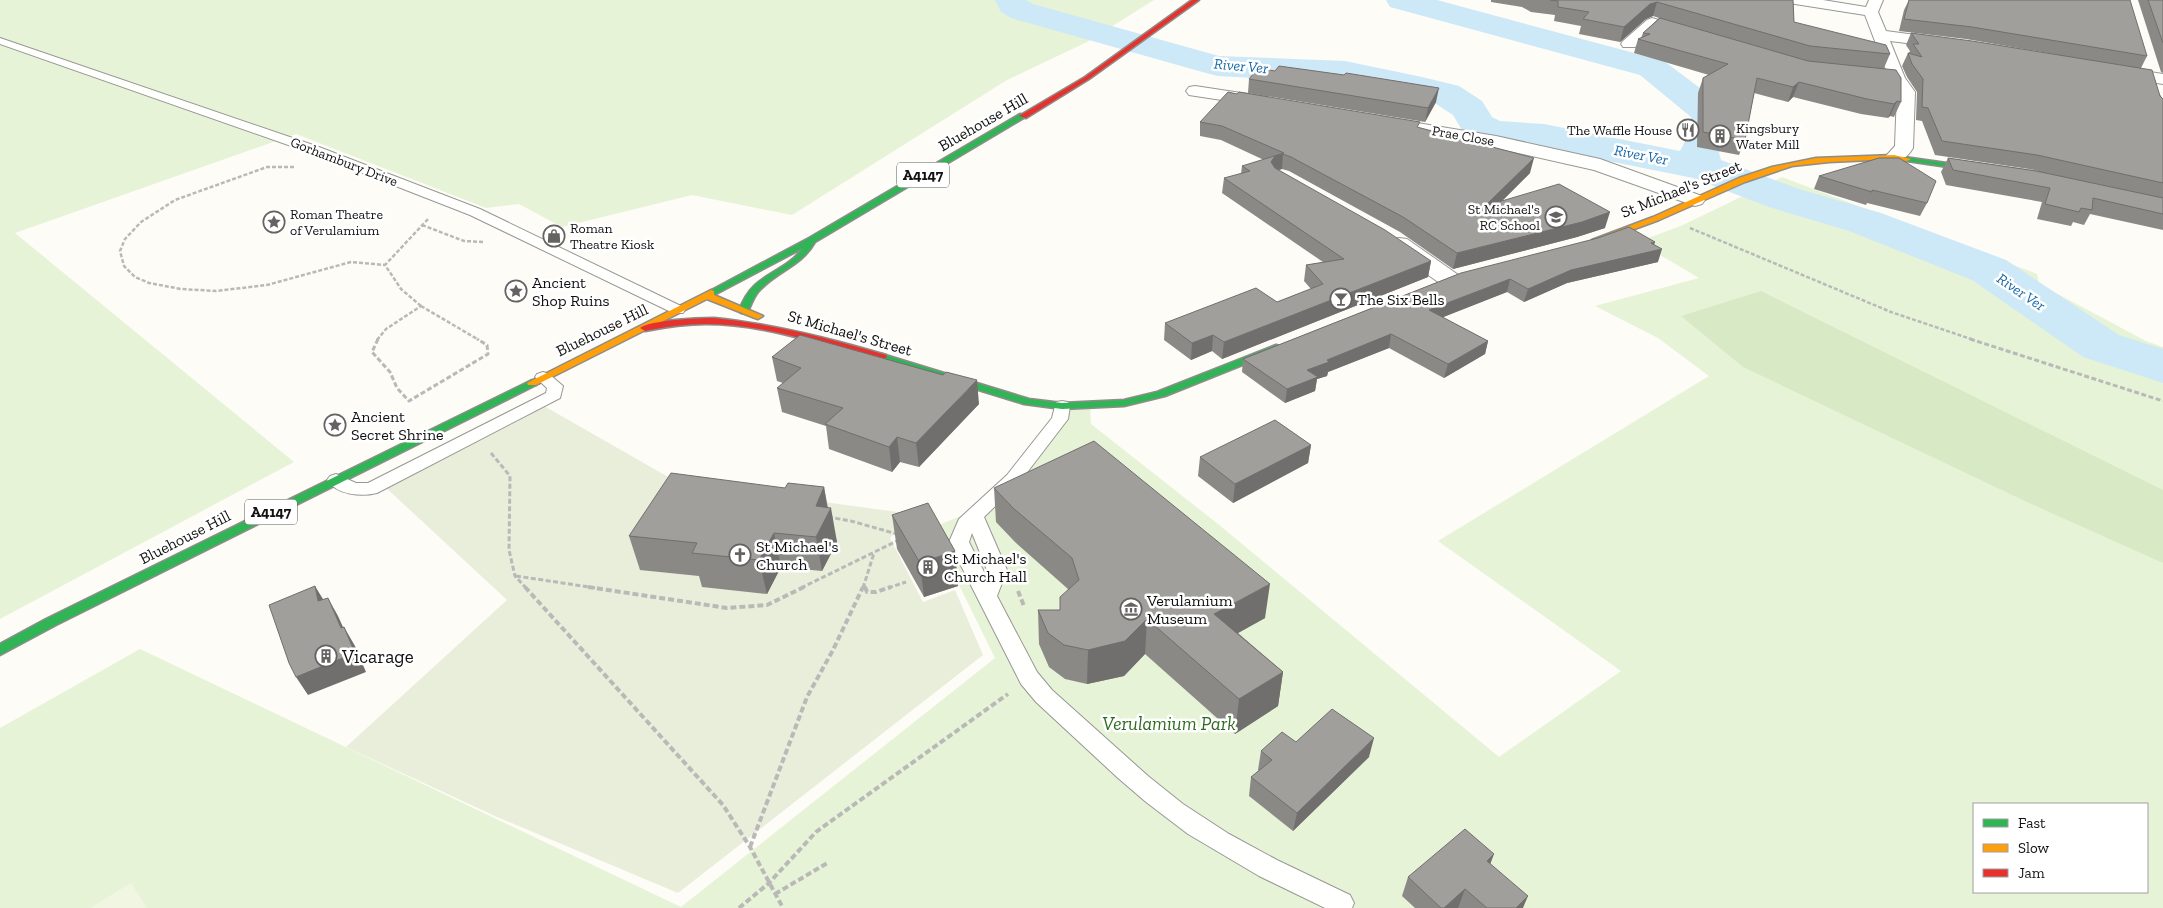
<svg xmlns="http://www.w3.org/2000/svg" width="2163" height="908" viewBox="0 0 2163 908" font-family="'Zilla Slab',serif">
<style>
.green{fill:#e7f3d7;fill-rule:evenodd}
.forest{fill:#d8eac5}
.cemetery{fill:#e9eedb}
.pitch{fill:#f0f6e1}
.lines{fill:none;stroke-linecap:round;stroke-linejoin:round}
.river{fill:#cde8f7;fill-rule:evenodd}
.lane-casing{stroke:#979795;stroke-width:2}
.street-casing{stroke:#979795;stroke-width:2}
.fast-casing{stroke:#8e8d8b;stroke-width:3}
.slow-casing{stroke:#8e8d8b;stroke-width:3}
.jam-casing{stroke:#8e8d8b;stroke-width:3}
.path-far2{stroke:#b9b9b8;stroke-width:2.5;stroke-dasharray:4 2;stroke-linecap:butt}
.path-far1{stroke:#b9b9b8;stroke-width:3;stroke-dasharray:5 2.5;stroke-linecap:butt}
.path{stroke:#b9b9b8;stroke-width:4;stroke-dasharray:6 3;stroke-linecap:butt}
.lane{fill:#fffffe;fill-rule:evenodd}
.street{fill:#fffffe;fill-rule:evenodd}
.fast{fill:#30b455;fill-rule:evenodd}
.slow{fill:#ff9f0a;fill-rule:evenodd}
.jam{fill:#e5322d;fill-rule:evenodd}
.wall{fill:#8a8986}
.shaded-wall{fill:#716f6d}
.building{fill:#a19f9c;stroke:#716f6d}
.labels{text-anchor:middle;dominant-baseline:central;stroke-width:5;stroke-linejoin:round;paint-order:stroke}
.far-poi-label{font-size:14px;fill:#111;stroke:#fff;text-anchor:start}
.far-street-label{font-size:14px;fill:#111;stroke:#fff}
.far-water-label{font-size:15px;font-style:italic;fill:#1768a6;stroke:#fff}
.shield{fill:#fff;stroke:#585858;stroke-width:1}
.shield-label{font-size:15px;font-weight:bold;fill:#111}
.street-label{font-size:16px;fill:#111;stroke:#fff}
.poi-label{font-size:16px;fill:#111;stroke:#fff;text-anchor:start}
.near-poi-label{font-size:19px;fill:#111;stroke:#fff;text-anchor:start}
.near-park-label{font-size:19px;font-style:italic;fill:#2f6b1f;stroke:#fff}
</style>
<rect width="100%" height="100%" fill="#fdfcf7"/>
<!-- green -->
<path class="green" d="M0,0h1154l-67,42 -80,38 -215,135 -100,-20 -130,32 -43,-23 -33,4 -190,-74 -281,99 279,229 -294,157z
M1782,177l255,97 2,10 107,57 17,6v561h-2163v-180l140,-79 541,258 314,-249 -64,-130 30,-12 74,-66 29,-43h26l1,17 127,100 281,233 122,-86 -183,-130 271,-165 -51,-38 -63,-32 104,-28 -61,-36 45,-17zM1974,804h173v88h-173z"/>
<!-- forest -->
<path class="forest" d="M1761,291l402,199v73l-134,-60 -286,-136 -62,-51z"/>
<!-- cemetery -->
<path class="cemetery" d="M544,406l133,76 235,32 -22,24 33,64 32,-12 28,65 -305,238 -181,-76 -151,-70 161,-147 -124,-115z"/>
<!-- pitch -->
<path class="pitch" d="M131,883l16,25h-57z"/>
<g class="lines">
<!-- river -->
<path class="river" d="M995,0h31l7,4 186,52 126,5 77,16 37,9 23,15 10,16 8,4 44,3 136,27 11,-21v-13l-51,-42 -250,-68 -4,-7h51l227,61 60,45 6,8 -2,14 -5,8 2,2 -6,15 2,7 78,29 82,24 125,47 113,75 44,14v34l-80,-26 -111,-77 -123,-49 -80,-24 -76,-29 -149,-30 -52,-4 -14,-4 -15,-8 -10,-17 -20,-13 -13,-3 -75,-16 -127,-7 -12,-3 -195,-55 -10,-6z"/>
<!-- lane casing -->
<g class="lane-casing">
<path id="lane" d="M0,38l319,109 161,62 203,98 2,3 -2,3h-10l-203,-98 -159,-62 -311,-109z
M543,372l6,2 14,12 -3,12 -183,95c-16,4 -40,2 -50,-13l3,-4 6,-2 20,9h12l178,-90 1,-5 -12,-11 2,-3z
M1062,401l6,1 2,4 -2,13 -49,64 -35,34 23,53 -10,26 40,76 15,18 96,86 35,28 46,30 48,26 73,35 4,8 -2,5h-27l-66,-32 -71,-42 -42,-32 -28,-24 -82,-76 -15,-18 -72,-142 10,-23 48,-44 45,-57 4,-16zM972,533l15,37 -2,4 -16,-32z"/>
</g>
<!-- street casing -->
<g class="street-casing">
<path id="street" d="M1788,0h35l43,7 3,-7h14l-5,12 8,19 67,9 2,3 -2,3 -6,2 -57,-7 15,37 10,14 -2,56c-6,10 -14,16 -26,13l-2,-4 10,-11 2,-54 -8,-14 -24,-63 -70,-11 -5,-1z
M1652,18l43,13 3,3 -3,3 -5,2 -35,-10 -20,18h-12l-2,-3 2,-3 24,-21z
M2118,67l45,7v10l-51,-8 -2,-4 2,-4z
M1195,86l66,10 6,1 3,4 -3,4 -6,1 -72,-11 -3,-4 3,-4z
M1387,118l109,18 104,23 102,37 3,4 -3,4 -7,2 -101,-36 -98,-22 -115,-21 -3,-4 3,-4z
M1399,238l8,1 50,35 3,5 -3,5 -8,2 -8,-2 -50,-35 -3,-5 3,-5z"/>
</g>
<!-- fast casing -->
<g class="fast-casing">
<path id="fast" d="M1020,114l7,2 -212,126c-14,25 -39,29 -57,50 -5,6 -7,14 -11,21h-6l-2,-2c14,-40 43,-35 64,-63l-89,47h-6l-2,-2 103,-55z
M1904,157l78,11 4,2 -4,2 -75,-11 -4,-2z
M1276,345l4,1 1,2 -1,2 -115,46 -41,10 -62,3 -38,-5 -146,-45 -1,-2 5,-3 147,45 33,4 62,-3 33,-8z
M532,380l5,3 -1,2 -480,240 -56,30v-11l46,-25z"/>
</g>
<!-- slow casing -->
<g class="slow-casing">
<path id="slow" d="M1894,155l17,4 -4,2 -13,-2 -65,3 -37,4 -47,16 -86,38 -60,22h-6l-1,-2 61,-23 86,-39 33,-11 44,-9z
M711,290l3,1v4l49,21 -5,3 -3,-1 -48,-19 -171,86h-8l-1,-2z"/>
</g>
<!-- jam casing -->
<g class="jam-casing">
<path id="jam" d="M1192,0h7l-110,79 -63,39 -7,-2 66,-39z
M714,318c59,6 115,20 172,37l1,2 -5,3c-58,-14 -115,-36 -176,-36 -21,0 -41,3 -61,7l-5,-3c10,-8 59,-10 74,-10z"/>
</g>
<!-- path-far2 -->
<path class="path-far2" d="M294,167h-27l-92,33 -34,22 -16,17 -5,12 4,15 11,11 14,6 32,6 35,2 51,-6 84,-23 34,3
M422,225l42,16 20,1
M1690,228l201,84 83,28
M421,306l58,34
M421,306l-20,-17 -16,-24 44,-47
M377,340l9,-11 35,-23"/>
<!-- path-far1 -->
<path class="path-far1" d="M378,339l-6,13 18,20 7,16 12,13 79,-47 -1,-9 -10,-6
M1970,339l193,62
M491,453l19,23 -1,74 6,26 11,12
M828,517l23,4 46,13
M516,576l80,12
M864,585l1,3
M801,588l98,-48
M863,588l11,-35
M888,588l18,-6"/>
<!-- path -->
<path class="path" d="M525,587l198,218 27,42 33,61
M588,587l139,21 40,-3 37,-18
M865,587l2,5h9l15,-5
M1018,591l6,15
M750,847l57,-150 26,-47 30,-63
M775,894l54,-32
M739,908l30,-25 47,-51 192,-138"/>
<!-- lane -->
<use href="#lane" class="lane"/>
<!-- street -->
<use href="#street" class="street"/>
<!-- fast -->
<use href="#fast" class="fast"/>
<!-- slow -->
<use href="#slow" class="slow"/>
<!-- jam -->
<use href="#jam" class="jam"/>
</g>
<!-- wall -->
<path class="wall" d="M1491,0h302l1,22 96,32 -6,14 17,34 -7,15 -4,-1 -2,2 -27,-4 -68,-17 -5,5 -34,-9 -9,47 -6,15 -42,-8 1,-54 5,-15 6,-3 -75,-22 4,-14 3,-1 2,-5 16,-15 -6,-2 -7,3 -26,23 -41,-8 2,-8 -27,-5 1,-6 -24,-3 -9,-5 -31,-5z
M1909,0l238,56 -6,12 22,31v131l-73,-16 -6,11 -11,-3 -2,4 -34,-7 5,-17 -96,-17 -5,-13 7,-14 91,13 -10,-2 -94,-14 -13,-34 -6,-1 1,-28 -10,-15 -5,-11 6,-13v1l2,-3 -4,-6 5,-12 148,22 -93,-16 -67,-8 5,-21z
M2138,0h25v73l-2,-1z
M1249,79l187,23 -11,20 -177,-29z
M1200,122l219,6 111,45 -28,28 103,27 -28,9 -124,32 -53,-37 -111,-61 -7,-2 -3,1 152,91 -3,16 -206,82 -10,-8 -21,9 -27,-20 1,-17 112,-21 34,-13 -7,-8 2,-16 17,-3 -101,-69 2,-15 17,-4 1,-8 22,-6 -43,-20 -21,-4z
M1819,176l108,27 -7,13 -53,-13 -1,2 -52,-16z
M1654,245l4,17 -91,21 -43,19 -17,-10 -65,25 46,24 -3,13 -41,24 -55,-30 -61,24 -1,4 -10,3 -2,12 -30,12 -43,-31 1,-13 218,-86z
M772,357l207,47 -60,63 -19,-5 -8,10 -63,-23 -3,-23 -44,-14 -5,-24 6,-5 -6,-2z
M1311,445l-3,18 -75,40 -35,-27 2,-19z
M824,487l4,21 9,34 -15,29 -41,-4 -14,27 -65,-7 -3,-11 -59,-6 -11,-34 156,-48z
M994,488l271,130 -27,15 45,39 -5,34 -43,28 -90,-80 -21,22 -37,8 -22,-5 -16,-12 -10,-23 -1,-34h22l8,-21 -53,-47 -19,-20z
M892,515l63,36 3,35 -34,11 -27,-48z
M1296,742l73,15 -76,74 -44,-35 2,-19 8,-6 -1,-1 3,-19z
M1490,864l33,44h-108l-13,-12 6,-19z"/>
<!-- shaded-wall -->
<path class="shaded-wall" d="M1657,2l-4,14 -7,3 -26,23 4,-15 26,-23z
M1799,82l-6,15 -5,5 5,-15z
M1439,88l-3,14 -11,20 3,-14z
M1897,101l-7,15 -2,2 6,-14z
M1283,154l-1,15 -9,2 -2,-9 4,-6z
M1534,158l-4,15 -48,48 3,-15z
M1610,212l-5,16 -28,9 -124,32 4,-16z
M1655,242l-3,9 10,-2 -4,13 -91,21 -43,19 4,-13 43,-19z
M1431,261l-3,16 -206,82 2,-17z
M1510,279l-3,13 -81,32 3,-14z
M1391,334l-2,14 -61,24 -1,4 -10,3 -2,12 -30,12 2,-14 20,-19 20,-10z
M1213,335l-1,16 -21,9 1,-17z
M1488,341l-3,13 -41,24 4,-14z
M977,380l2,24 -60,63 -3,-24z
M897,437l3,25 -8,10 -3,-25z
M1311,445l-3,18 -75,40 2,-19z
M824,487l4,25 3,-4 6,34 -15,29 -6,-34v-31z
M774,533l7,34 -14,27 -8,-34z
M955,551l3,35 -34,11 -4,-34z
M1270,584l-5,34 -54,30 3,-34z
M315,586l11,18 -8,-3z
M328,598l10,18 14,31 -11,-19z
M1147,619l-2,35 -21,22 -37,8 1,-34z
M344,627l11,19 11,26 -58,23 -12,-18z
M1283,672l-5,34 -43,28 4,-35z
M1374,738l-5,19 -76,74 4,-18z
M1494,854l-7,19v-12z
M1465,889l-7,19h-14z
M1528,896l-5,12h-7z"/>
<!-- building -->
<path class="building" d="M1550,0h243l1,22 92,23 4,9 -80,-8 -153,-44 -7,2 -26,23 -41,-8 6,-7 -31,-5v-6z
M1909,0h221l17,56 -175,-29 -68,-8z
M2148,0h15v43z
M1660,18l148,43 88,9 5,8v24l-4,-1 -3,3 -27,-5 -68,-17 -6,5 -36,-9 -12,62 -42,-8v-54l25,-14 -90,-25 12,-5 -7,-1z
M1911,33l61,8 180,29 8,26 3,3v84l-126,-28 -95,-14 -14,-33 -6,-1 1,-28 -11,-15 -4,-11 14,4 -9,-13h6z
M1279,66l65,9 2,-2 93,15 -11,20 -179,-29 9,-11 17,3z
M1228,92l9,2 2,-2 181,30 -3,5 117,31 -49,48 74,-22 51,28 -28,10 -125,31 -54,-36 -112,-60 -8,-3 -8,2 -4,6 4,6 110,62 46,31 -207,81 -11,-7 -21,8 -27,-20 91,-35 21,14 46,-18 -17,-19 38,-6 -120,-81 26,-7 -8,-5 42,-13 -62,-27 -22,-4z
M1879,158h20l37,23 -9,22 -55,-13v2l-53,-16z
M1948,158l88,13 127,27v16l-70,-16 -1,12 -11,-2 -2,4 -34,-8 5,-16 -97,-18z
M1629,227l26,15 -4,1 11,6 -91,21 -43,19 -18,-10 -81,31 59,31 -40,23 -57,-30 -64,26 2,2 -22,8 11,7 -31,12 -44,-30 218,-86 137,-35z
M800,335l143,40 3,-3 31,8 -61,63 -19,-6 -8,10 -64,-23 18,-16 -66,-20 24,-20 -29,-11z
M1275,420l36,25 -76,39 -35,-27z
M1094,441l176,143 -56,30 69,58 -44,27 -92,-80 -22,22 -37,9 -24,-5 -16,-12 -10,-23h22v-13l19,-17 -7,-22 -59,-50 -19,-20z
M671,473l114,15 3,-5 36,4 -8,19 15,2 -15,29 -42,-4 -15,27 -67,-7 5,-10 -68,-7z
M928,503l27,48 -35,12 -28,-48z
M315,586l3,15 10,-3 13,30 3,-1 11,26 -59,24 -7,-14 -20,-58z
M1332,709l42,29 -77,75 -46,-36 21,-17 -11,-9 21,-19 14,10z
M1465,829l29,25 -7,7 41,35 -12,12h-29l-22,-19 -21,19h-3l-33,-31z"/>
<!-- icons -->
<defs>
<g id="restaurant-ring" transform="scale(1.125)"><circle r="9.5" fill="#fff" stroke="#646362" stroke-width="1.5"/><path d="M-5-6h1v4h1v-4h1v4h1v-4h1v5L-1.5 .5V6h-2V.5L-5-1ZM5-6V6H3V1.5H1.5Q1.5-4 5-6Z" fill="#646362"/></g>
<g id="building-ring" transform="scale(1.125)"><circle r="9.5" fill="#fff" stroke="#646362" stroke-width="1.5"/><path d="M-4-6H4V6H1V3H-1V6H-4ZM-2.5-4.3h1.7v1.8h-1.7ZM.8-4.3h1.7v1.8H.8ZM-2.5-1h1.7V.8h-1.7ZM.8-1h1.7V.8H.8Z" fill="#646362"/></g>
<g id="school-ring" transform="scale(1.125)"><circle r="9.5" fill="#fff" stroke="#646362" stroke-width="1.5"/><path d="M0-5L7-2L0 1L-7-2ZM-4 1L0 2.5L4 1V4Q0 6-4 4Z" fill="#646362"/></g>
<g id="sight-ring" transform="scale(1.125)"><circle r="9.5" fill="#fff" stroke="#646362" stroke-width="1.5"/><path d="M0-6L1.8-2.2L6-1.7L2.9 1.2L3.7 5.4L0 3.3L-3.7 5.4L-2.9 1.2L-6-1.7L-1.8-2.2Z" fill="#646362"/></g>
<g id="shop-ring" transform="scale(1.125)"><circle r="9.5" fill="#fff" stroke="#646362" stroke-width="1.5"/><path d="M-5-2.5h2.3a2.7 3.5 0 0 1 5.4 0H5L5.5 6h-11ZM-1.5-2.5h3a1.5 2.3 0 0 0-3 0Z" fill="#646362"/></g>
<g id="bar-ring" transform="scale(1.125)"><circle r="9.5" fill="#fff" stroke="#646362" stroke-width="1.5"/><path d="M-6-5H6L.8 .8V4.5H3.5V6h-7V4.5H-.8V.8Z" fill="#646362"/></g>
<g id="church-ring" transform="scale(1.125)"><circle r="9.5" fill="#fff" stroke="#646362" stroke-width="1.5"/><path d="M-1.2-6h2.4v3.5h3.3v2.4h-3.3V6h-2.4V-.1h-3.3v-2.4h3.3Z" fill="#646362"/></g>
<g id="museum-ring" transform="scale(1.125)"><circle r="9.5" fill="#fff" stroke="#646362" stroke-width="1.5"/><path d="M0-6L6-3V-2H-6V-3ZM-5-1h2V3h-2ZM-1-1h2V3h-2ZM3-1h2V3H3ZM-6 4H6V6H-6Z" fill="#646362"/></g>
</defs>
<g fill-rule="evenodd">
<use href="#restaurant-ring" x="1688" y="130"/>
<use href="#building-ring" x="1720" y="136"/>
<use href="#school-ring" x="1556" y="217"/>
<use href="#sight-ring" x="274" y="222"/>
<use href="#shop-ring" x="554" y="236"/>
<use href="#sight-ring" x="516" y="291"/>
<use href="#bar-ring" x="1341" y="299"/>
<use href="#sight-ring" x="335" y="425"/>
<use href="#church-ring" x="740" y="555"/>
<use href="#building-ring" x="928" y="567"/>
<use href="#museum-ring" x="1131" y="609"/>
<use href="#building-ring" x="326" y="656"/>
</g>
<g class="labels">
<!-- far-poi labels -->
<g class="far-poi-label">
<text x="1736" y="128">Kingsbury<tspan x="1736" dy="16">Water Mill</tspan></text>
<text x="1672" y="130" text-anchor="end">The Waffle House</text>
<text x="1540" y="209" text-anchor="end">St Michael's<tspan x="1540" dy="16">RC School</tspan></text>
<text x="290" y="214">Roman Theatre<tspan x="290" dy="16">of Verulamium</tspan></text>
<text x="570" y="228">Roman<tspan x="570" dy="16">Theatre Kiosk</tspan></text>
</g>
<!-- far-street labels -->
<g class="far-street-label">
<text transform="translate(1463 136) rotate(10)">Prae Close</text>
<text transform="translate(344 162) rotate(21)">Gorhambury Drive</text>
</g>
<!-- far-water labels -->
<g class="far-water-label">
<text transform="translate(1241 66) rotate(5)">River Ver</text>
<text transform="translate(1641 155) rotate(11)">River Ver</text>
<text transform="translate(2021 292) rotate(34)">River Ver</text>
</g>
<!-- shield labels -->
<g class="shield">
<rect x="897" y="162.5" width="52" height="25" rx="4"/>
<rect x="245" y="499.5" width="52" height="25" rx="4"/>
</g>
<g class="shield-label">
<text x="923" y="175">A4147</text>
<text x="271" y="512">A4147</text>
</g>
<!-- street labels -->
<g class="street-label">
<text transform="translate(983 122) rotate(-30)">Bluehouse Hill</text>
<text transform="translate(1681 189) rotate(-22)">St Michael's Street</text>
<text transform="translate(602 330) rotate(-26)">Bluehouse Hill</text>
<text transform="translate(850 333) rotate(16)">St Michael's Street</text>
<text transform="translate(185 537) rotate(-27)">Bluehouse Hill</text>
</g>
<!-- poi labels -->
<g class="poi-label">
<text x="532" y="282">Ancient<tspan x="532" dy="18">Shop Ruins</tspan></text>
<text x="1357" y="299">The Six Bells</text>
<text x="351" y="416">Ancient<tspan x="351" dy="18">Secret Shrine</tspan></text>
<text x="756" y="546">St Michael's<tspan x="756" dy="18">Church</tspan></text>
<text x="944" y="558">St Michael's<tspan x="944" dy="18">Church Hall</tspan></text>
<text x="1147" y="600">Verulamium<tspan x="1147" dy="18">Museum</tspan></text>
</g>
<!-- near-poi labels -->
<g class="near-poi-label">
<text x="342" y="656">Vicarage</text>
</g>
<!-- near-park labels -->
<g class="near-park-label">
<text x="1169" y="723">Verulamium Park</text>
</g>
</g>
<!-- legend -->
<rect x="1973" y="803" width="175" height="90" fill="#ffffff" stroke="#a0a0a0"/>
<rect x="1983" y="819" width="25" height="8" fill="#30b455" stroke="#a0a0a0"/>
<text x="2018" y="828" font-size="15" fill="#111111">Fast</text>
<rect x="1983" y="844" width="25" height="8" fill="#ff9f0a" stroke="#a0a0a0"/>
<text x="2018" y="853" font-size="15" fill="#111111">Slow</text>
<rect x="1983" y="869" width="25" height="8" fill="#e5322d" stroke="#a0a0a0"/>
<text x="2018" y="878" font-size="15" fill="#111111">Jam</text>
</svg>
